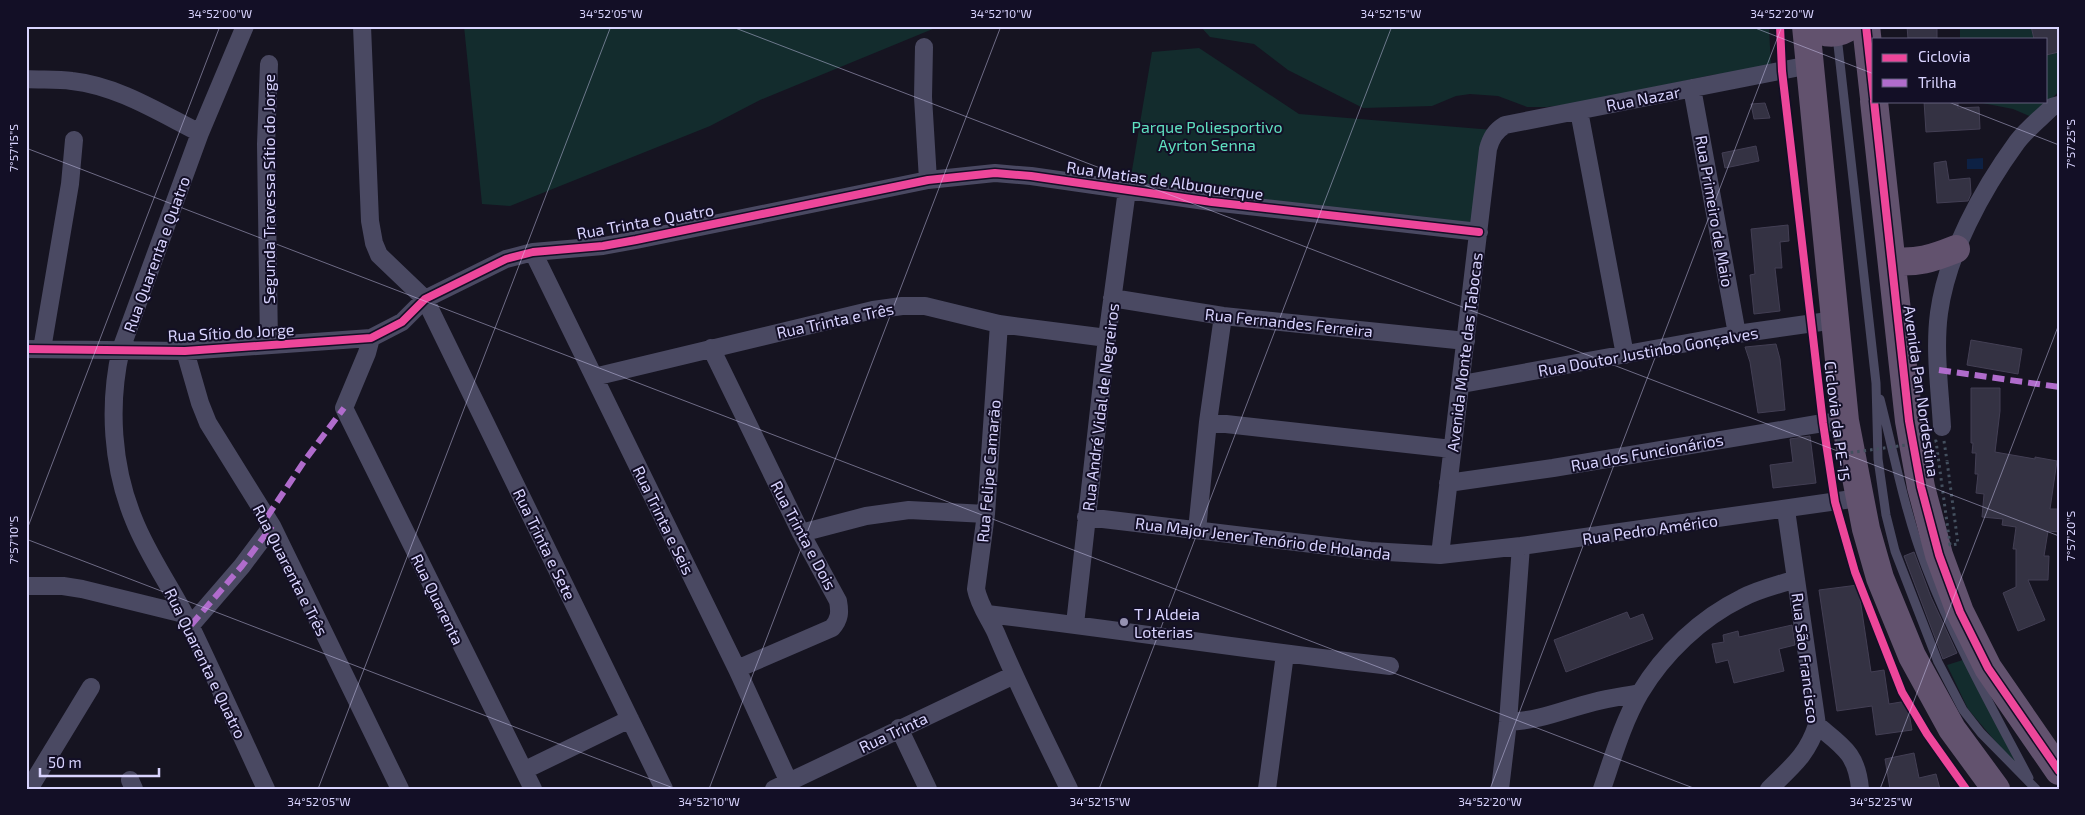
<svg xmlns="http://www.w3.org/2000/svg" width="2085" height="815" viewBox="0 0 2085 815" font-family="'Exo 2',sans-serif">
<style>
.green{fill:#132c2d}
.water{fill:#0d2144}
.building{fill:#343243;stroke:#433f54}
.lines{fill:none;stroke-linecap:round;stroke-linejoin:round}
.path{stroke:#44505f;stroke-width:3;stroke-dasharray:2.5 4;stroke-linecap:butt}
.service{stroke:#4a4962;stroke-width:9}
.minor{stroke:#4a4962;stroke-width:18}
.trunk{stroke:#62526e;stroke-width:28}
.path-bridge{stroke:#44505f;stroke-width:3;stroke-dasharray:2.5 4;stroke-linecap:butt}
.quiet{stroke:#b06ccc;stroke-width:6;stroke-dasharray:12 6;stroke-linecap:butt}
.cycleway-casing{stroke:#130f26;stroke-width:11}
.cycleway{stroke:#ed469a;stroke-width:8}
.ticks{fill:none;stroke:#d9d4ff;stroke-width:1;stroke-opacity:0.45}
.poi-dot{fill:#9591b1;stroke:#130f26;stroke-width:2}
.labels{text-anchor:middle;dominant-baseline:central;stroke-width:4;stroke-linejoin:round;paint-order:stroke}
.street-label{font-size:16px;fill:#d9d4ff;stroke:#130f26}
.park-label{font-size:16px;fill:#5fe0c0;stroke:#130f26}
.poi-label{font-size:16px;fill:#d9d4ff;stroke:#130f26;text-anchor:start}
.neatline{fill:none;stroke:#d9d4ff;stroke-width:2}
.ticks-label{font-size:12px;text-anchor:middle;fill:#d9d4ff}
</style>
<rect width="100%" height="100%" fill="#161421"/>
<!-- green -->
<path class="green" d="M464,26h476l-180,74 -50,26 -200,80 -28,-2z
M1200,26h569l2,43 -59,6 -134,28 -31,4h-20l-29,-11 -28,-2 -14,2 -24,10 -69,2 -75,-38 -34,-26 -44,-7z
M1960,26h71l3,13h-74z
M1199,48l100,66 194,16 -11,108 -354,-44 24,-142z
M2059,52v39l-25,27 -21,-9 -36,-7 69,-1v-46z
M1966,659l68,128 -66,-78 -21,-44z"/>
<!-- water -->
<path class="water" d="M1983,158v11h-16v-10z"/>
<!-- building -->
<path class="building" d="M1907,26h30v13h-29z
M2031,26h28v26l-13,3v-16h-12z
M1924,101h34v7l21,-1 1,22 -54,3z
M1765,103l5,15 -16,1 -3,-15z
M1756,146l3,15 -34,7 -3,-15z
M1946,161l3,19 21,-2 1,16 -3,7 -31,2 -3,-40z
M1788,225l1,16 -9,1 2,26h-7l5,43 -26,3 -4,-39 5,-1 -4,-45z
M1971,340l51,9 -4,25 -51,-9z
M1776,344l4,15 5,51 -27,3 -8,-51 -5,-15z
M1971,388h29v23l-5,41 40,7v-2l22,4 -7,48h9v23l-11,-1 -4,25h5l-1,24h-20l17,40 -27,11 -15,-38 13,-6v-38h-3l3,-22 -14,-2 1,-6 -21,-2 2,-23 -8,-1 2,-19h-3l1,-21h-4l1,-10h-2z
M1810,436l6,47 -43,5 -3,-23 23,-3 -3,-23z
M1914,552l17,45 26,56 -14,6 -39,-103z
M1858,585l13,87 13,-2 5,34 18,-3 5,29 -36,5 -4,-29 -35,5 -18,-121z
M1627,612l3,7 13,-5 10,25 -87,33 -12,-32z
M1792,625l3,20 -16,4 5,22 -50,12 -6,-23 -12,3 -4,-19 12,-2 -1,-7 15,-4 1,6z
M1914,753l5,25 17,-4 4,15h-50l-5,-30z"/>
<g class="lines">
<!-- path -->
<path class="path" d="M1944,441l3,20"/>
<!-- service -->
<path class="service" d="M1837,36l39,347 2,76 8,56 9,36 43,111 25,48 18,23 55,56
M1880,399c14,55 25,114 46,168 28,73 66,141 103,211"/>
<!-- minor -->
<path class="minor" d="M245,26l-45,107 -79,216c-13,56 -9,118 13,171 15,38 40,71 57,107 26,54 50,108 75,162
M362,26l8,195 4,22 5,12 46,44 239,490
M924,47l-1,50 5,83
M26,79c15,1 31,0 46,2 46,5 88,32 128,52
M1692,88l45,246
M1579,111l46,244
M533,252l204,417 55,120
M1112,298l111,18 243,25
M999,324l-13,190 -10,75c3,16 13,29 20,44 22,53 48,104 73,156
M371,338l-4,15 -23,55 189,381
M269,344l-3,-200 3,-80
M711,348l90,185 37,68c2,11 2,18 -6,27l-95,41
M26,349l159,2 186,-13 31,-16 23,-23 81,-40 27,-7 70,-6 33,-6 292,-60 67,-7 36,3 181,26 267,30
M42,349l28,-165 4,-44
M185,351l15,52 8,20 64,103 128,263
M594,377l279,-67 29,-4h23l74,18 108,14
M1462,384l275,-50 98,-14
M1208,422l244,27
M1942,427c-2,-37 -8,-76 -3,-114 8,-59 43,-123 78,-171 10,-13 24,-24 35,-35l7,-2
M1448,483l105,-15 270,-45 22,-2
M1086,517l284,34 70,4 81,-9 338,-48
M1197,530l11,-108 15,-106
M801,533l65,-17 43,-6 77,4
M1440,555l48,-406c3,-11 7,-18 17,-24l305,-60
M26,586h37l19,3 102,25
M987,614c135,16 268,37 403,52
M1075,624l32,-286 20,-148
M191,625l51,-59 30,-40
M1508,722c35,-2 54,-12 86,-20 15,-4 31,-6 46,-9
M1817,725c25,21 40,28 43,64
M899,728l29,61
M525,770l105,-51
M130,780l4,9
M29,789l62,-102
M774,789l240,-114
M1267,789l18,-135
M1500,789l8,-67 13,-176
M1602,789c11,-32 21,-67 38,-96 24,-40 61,-75 102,-95 17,-9 36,-13 54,-19
M1769,789c22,-22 38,-33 48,-64l-31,-215"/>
<!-- trunk -->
<path class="trunk" d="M1806,26l39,395 21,108 14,49 32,78 40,73 44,60
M1814,26c10,9 25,9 36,0
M1866,26l8,72
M1874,101l35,320 12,66 18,68 21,57 28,56 71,103
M1892,261c26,2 39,-2 64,-12"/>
<!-- path-bridge -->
<path class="path-bridge" d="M1837,426l3,28 96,-13 14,104 8,-1 -11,-83"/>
<!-- quiet -->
<path class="quiet" d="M1939,370l120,17
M267,517l38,-57 39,-52
M191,625l51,-59 30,-40"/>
<!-- cycleway casing -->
<g class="cycleway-casing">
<path id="cycleway" d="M1780,26l2,45 41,352 12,79 20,70 47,120 25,42 39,55
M1866,26l8,72
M1874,101l35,320 12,66 18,68 21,57 28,56 71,103
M26,349l159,2 186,-13 31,-16 23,-23 81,-40 27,-7 70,-6 33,-6 292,-60 67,-7 36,3 181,26 267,30"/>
</g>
<!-- cycleway -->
<use href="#cycleway" class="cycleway"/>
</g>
<!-- ticks -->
<path class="ticks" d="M730,26l1329,510M1750,26l124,48M1946,101l113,44M26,148l1670,641M26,532l194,-506M26,539l650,250M318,789l293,-763M709,789l292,-763M1099,789l293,-763M1490,789l292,-763M1880,789l179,-465"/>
<!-- markers -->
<circle class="poi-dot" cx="1124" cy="622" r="5"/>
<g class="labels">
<!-- street labels -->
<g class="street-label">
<text transform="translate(1643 98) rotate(-11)">Rua Nazar</text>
<text transform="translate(1165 180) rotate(8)">Rua Matias de Albuquerque</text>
<text transform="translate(268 189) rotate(-90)">Segunda Travessa Sítio do Jorge</text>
<text transform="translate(1715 211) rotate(80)">Rua Primeiro de Maio</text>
<text transform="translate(645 221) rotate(-10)">Rua Trinta e Quatro</text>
<text transform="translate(156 254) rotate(-70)">Rua Quarenta e Quatro</text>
<text transform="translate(835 320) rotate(-12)">Rua Trinta e Três</text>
<text transform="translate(1289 322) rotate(6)">Rua Fernandes Ferreira</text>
<text transform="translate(231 332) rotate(-3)">Rua Sítio do Jorge</text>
<text transform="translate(1648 351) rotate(-10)">Rua Doutor Justinbo Gonçalves</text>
<text transform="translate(1464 352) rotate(-83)">Avenida Monte das Tabocas</text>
<text transform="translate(1922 391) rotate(82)">Avenida Pan Nordestina</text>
<text transform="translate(1100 407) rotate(-83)">Rua André Vidal de Negreiros</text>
<text transform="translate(1838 421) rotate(83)">Ciclovia da PE-15</text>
<text transform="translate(1647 452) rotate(-10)">Rua dos Funcionários</text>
<text transform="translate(988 471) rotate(-85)">Rua Felipe Camarão</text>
<text transform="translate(664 520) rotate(64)">Rua Trinta e Seis</text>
<text transform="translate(1650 529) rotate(-8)">Rua Pedro Américo</text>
<text transform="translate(804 535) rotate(62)">Rua Trinta e Dois</text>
<text transform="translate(1263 538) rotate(7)">Rua Major Jener Tenório de Holanda</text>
<text transform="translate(545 544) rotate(64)">Rua Trinta e Sete</text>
<text transform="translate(291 570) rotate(63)">Rua Quarenta e Três</text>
<text transform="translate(438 599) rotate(64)">Rua Quarenta</text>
<text transform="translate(1806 658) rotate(83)">Rua São Francisco</text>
<text transform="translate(206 663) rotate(64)">Rua Quarenta e Quatro</text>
<text transform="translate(893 732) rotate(-25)">Rua Trinta</text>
</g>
<!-- park labels -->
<g class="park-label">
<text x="1207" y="126">Parque Poliesportivo<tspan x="1207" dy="18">Ayrton Senna</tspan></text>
</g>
<!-- poi labels -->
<g class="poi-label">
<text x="1134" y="613">T J Aldeia<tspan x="1134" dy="18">Loterias</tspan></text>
</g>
</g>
<!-- border -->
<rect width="2085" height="815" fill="none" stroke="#130f26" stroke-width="55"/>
<!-- legend -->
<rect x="1872" y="38" width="175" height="65" fill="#130f26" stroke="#625e7d"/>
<rect x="1882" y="54" width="25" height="8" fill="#ed469a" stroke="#625e7d"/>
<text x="1918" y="62" font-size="15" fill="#d9d4ff">Ciclovia</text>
<rect x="1882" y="79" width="25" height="8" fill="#b06ccc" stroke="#625e7d"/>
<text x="1918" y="88" font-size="15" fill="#d9d4ff">Trilha</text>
<!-- scale -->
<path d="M40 768v8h119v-8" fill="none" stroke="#d9d4ff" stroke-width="2.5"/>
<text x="48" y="768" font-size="15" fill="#d9d4ff" stroke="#130f26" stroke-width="4" paint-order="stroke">50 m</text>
<rect x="28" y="28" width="2030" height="760" class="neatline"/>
<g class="ticks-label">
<text x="220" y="18">34°52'00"W</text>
<text x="611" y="18">34°52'05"W</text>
<text x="1001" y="18">34°52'10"W</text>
<text x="1391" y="18">34°52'15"W</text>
<text x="1782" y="18">34°52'20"W</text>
<text transform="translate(2071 144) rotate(-90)" y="4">7°57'25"S</text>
<text transform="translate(14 148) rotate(-90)" y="4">7°57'15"S</text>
<text transform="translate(2071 536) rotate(-90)" y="4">7°57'20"S</text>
<text transform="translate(14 540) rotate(-90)" y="4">7°57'10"S</text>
<text x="319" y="806">34°52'05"W</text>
<text x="709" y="806">34°52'10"W</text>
<text x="1100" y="806">34°52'15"W</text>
<text x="1490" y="806">34°52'20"W</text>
<text x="1881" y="806">34°52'25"W</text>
</g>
</svg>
